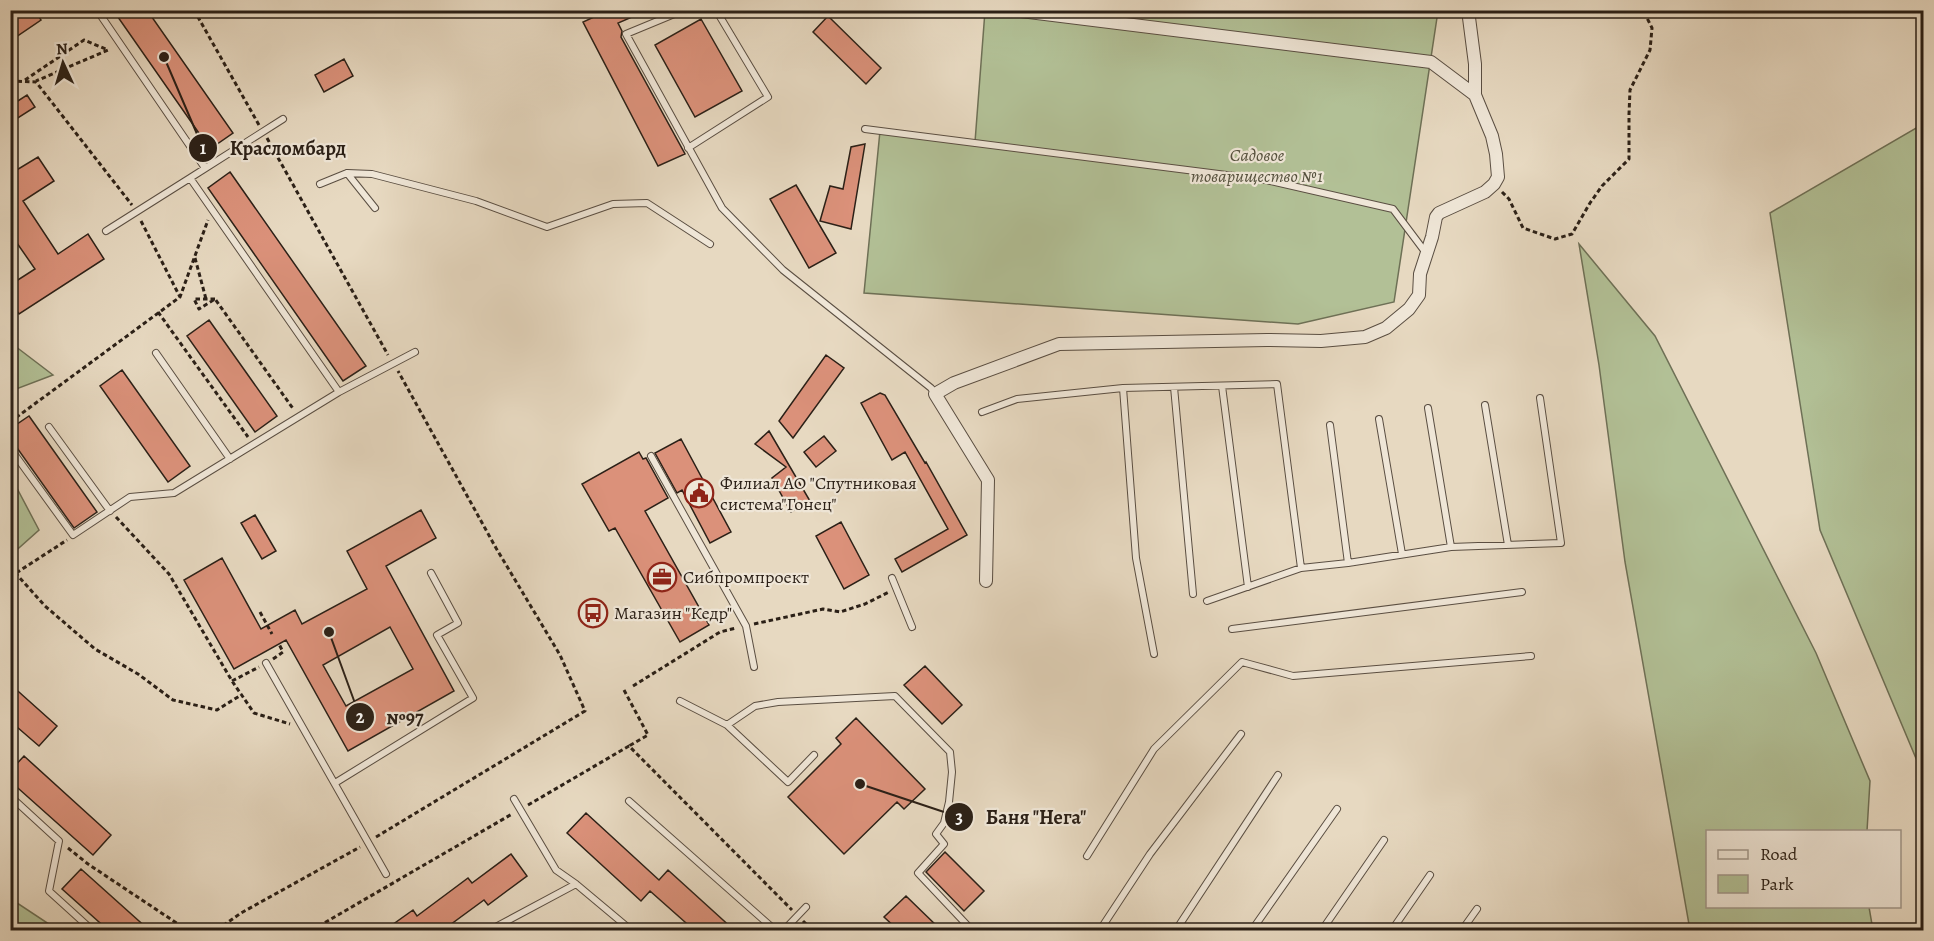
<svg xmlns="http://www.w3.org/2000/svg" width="1934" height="941" viewBox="0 0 1934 941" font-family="Alegreya,serif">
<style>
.green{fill:#b2c096;stroke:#6e7056;stroke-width:1.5}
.building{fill:#db917a;stroke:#2b2017;stroke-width:1.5;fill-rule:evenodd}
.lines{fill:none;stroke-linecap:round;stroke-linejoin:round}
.service-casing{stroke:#5a4e42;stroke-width:8}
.minor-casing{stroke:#5a4e42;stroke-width:14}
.path{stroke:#2b2017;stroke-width:3;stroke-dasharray:4.5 3;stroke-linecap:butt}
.service{stroke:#efe6d7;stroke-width:6}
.minor{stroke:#efe6d7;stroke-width:12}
.labels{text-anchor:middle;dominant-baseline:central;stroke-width:4.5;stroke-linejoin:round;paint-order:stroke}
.park-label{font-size:18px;font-style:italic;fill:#54503d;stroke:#efe6d7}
.poi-label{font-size:18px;fill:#2b2017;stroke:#efe6d7;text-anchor:start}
.leader{fill:none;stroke:#2b2017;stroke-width:2}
.callout-dot{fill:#2b2017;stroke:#efe6d7;stroke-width:2}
.mark-label{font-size:18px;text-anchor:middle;font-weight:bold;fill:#fff}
.callout-label{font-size:20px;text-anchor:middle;font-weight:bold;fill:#2b2017;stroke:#efe6d7;stroke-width:4.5;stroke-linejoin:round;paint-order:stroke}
</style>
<rect width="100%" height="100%" fill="#e7d9c1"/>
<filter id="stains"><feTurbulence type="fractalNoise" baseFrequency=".00333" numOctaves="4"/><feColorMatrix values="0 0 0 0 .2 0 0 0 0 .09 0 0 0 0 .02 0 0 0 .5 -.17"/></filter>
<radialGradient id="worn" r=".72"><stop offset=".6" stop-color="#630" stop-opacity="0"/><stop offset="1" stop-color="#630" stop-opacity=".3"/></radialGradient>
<!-- green -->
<path class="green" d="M985,11h453l-44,291 -96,22 -434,-31 16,-162 95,11z
M1923,124v651l-103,-245 -50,-317z
M1579,244l76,92 161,317 54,128 -3,50 -159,1v74l161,1 4,23h-183l-65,-368 -26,-197z
M11,343l42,32 -42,16z
M10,475l29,55 -28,25h-1z
M11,887l3,14 44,29h-47z"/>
<!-- building -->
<path class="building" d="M10,10h25l6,10 -31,21z
M113,10h34l86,123 -23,16z
M609,10h39l-30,13 4,8 -1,6 64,117 -27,12 -75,-144z
M828,16l53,52 -15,16 -53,-52z
M701,19l41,72 -47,26 -40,-72z
M344,59l9,17 -29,16 -9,-17z
M27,95l8,12 -25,16v-17z
M865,144l-14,85 -31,-8 10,-35 13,3 8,-42z
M38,157l16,24 -31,20 35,53 30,-20 16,25 -85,55 -9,-13v-16l25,-16 -25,-36v-59z
M230,172l136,194 -23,15 -135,-193z
M796,185l40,68 -27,15 -39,-69z
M209,320l68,96 -22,16 -68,-96z
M826,355l18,13 -51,70 -14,-17z
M122,370l68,96 -22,16 -68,-96z
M880,393l5,2 40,68 1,-1 41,73 -65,37 -7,-13 53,-30 -43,-77 -13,8 -31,-57z
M29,416l68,96 -23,16 -64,-90v-9z
M769,431l41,70 -19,11 -19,-34 14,-11 -31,-23z
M824,436l12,15 -20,16 -12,-15z
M681,439l50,93 -21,11 -28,-53 -5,3 -22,-40z
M639,452l4,7 3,-1 22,40 -23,13 64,114 -29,17 -65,-114 -6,3 -27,-47z
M421,510l15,28 -50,28 68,125 -106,60 -62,-111 -52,29 -50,-89 38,-22 39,71 34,-19 7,14 65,-35 -20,-38zM390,627l23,42 -67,37 -23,-41z
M255,515l21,36 -14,8 -21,-36z
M841,522l28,53 -25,14 -28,-53z
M925,666l37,39 -20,19 -38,-39z
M10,684l47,42 -18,20 -29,-25z
M856,718l69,71 -21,20 -7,-7 -53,52 -56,-57 53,-53 -5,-6z
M24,756l87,79 -18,20 -83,-74v-10z
M586,813l73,67 9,-10 66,60h-40l-44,-39 -9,10 -74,-68z
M945,852l39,39 -20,20 -38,-39z
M511,854l16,22 -39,29 -4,-5 -41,30h-58l28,-20 4,6 51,-38 4,5z
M81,869l68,61h-41l-46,-41z
M906,896l35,34h-43l-14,-13z"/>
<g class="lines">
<!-- service casing -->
<g class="service-casing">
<path id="service" d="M97,10l108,158
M684,10l-58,24 96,174 61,62 148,118 4,6
M283,119l-93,59 149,214
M865,129l401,51 127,29 33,44
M688,148l80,-51 -52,-87
M347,173l25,1 104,27 71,26 66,-23 34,-1 63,41
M320,184l27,-11 28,35
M106,231l84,-53
M156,353l74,106
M1222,386l26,201
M1174,387l19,207
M1485,405l23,140
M1428,408l23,139
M982,412l35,-13 106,-11
M1379,419l23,135
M1330,425l18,138
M49,427l61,84
M10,448l63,87 57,-38 44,-4 165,-101 76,-40
M651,456l95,170 8,41
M892,578l20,49
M1207,601l94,-33 47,-5 103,-16 110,-4 -21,-145
M1232,629l290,-37
M1154,654l-18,-96 -13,-170 154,-4 24,184
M266,663l120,211
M680,701l47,24 61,57 26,-27
M727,725l28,-19 23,-4 117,-6 55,56 2,20 -3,30 -5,21 -8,11 8,10 -26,29 49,52
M335,783l138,-85 -36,-63 21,-12 -27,-50
M10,796l49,45 -10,50 43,39
M629,801l146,129
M1087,856l67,-107 88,-87 51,14 238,-20
M576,884l55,46
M490,930l86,-46 -20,-14 -42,-71
M784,930l22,-23
M1100,930l50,-76 91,-120
M1176,930l102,-155
M1252,930l85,-121
M1322,930l62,-90
M1392,930l38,-55
M1462,930l15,-21"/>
</g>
<!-- minor casing -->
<g class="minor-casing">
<path id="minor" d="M1013,10l418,52 44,33
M986,581l2,-101 -53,-86 19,-11 105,-39 208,-4 54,1 44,-4 21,-9 23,-19 10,-14 1,-21 12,-37 4,-20 3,-4 46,-21 9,-8 4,-7 -2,-23 -4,-18 -17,-41v-31l-7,-54"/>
</g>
<!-- path -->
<path class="path" d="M194,10l65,115
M25,80l59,-40 24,10 -72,31
M10,81l26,1 96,123
M267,138l121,217
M1502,192l7,7 14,29 32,11 17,-5 18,-31 12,-17 27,-27v-45l1,-24 20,-40 2,-22 -9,-18
M141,221l39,76
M195,258l11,41
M215,299h-21l5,10 16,-10 79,111
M158,312l90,125
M10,422l170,-125 28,-77
M116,517l53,57 63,107 22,32 36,11
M10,567l35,39 50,43 43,25 35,26 44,10 24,-15
M10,577l57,-37
M260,612l12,22
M754,624l69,-15 17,3 25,-8 24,-12
M273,659l10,-7 -4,-8
M232,681l27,-14
M633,686l87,-54 16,-4
M624,690l24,45 -19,11
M528,805l101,-59 163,164
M376,837l209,-126 -25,-56 -64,-107 -98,-177
M68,848l20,16 99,66
M803,921l9,9
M217,930l24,-17 119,-66
M312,930l200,-116"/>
<!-- service -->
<use href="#service" class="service"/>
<!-- minor -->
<use href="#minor" class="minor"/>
</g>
<!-- icons -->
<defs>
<g id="civic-ring" transform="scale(1.5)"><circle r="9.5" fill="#efe6d7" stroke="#8f2418" stroke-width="1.5"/><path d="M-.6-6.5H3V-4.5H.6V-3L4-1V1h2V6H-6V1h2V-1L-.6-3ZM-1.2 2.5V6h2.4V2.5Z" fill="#8f2418"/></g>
<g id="office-ring" transform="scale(1.5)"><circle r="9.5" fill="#efe6d7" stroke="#8f2418" stroke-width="1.5"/><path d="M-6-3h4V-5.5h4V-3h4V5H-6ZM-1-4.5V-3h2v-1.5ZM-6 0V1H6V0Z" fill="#8f2418"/></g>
<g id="bus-ring" transform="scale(1.5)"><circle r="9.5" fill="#efe6d7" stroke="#8f2418" stroke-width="1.5"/><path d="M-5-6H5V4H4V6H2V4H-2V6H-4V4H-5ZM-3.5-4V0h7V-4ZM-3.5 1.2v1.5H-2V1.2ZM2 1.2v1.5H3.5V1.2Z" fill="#8f2418"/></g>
</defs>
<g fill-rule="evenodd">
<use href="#civic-ring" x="699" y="493"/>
<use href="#office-ring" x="662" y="577"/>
<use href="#bus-ring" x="593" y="613"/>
</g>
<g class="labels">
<!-- park labels -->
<g class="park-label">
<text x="1257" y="155">Садовое<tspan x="1257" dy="21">товарищество №1</tspan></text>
</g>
<!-- poi labels -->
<g class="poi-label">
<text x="720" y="483">Филиал АО "Спутниковая<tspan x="720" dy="21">система"Гонец"</tspan></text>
<text x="683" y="577">Сибпромпроект</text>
<text x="614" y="613">Магазин "Кедр"</text>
</g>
</g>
<!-- callouts -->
<path class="leader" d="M164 57L203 148M329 632L360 717M860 784L959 817"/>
<g class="callout-dot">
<circle cx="164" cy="57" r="6"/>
<circle cx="329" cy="632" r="6"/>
<circle cx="860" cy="784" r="6"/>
<circle cx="203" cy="148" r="15"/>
<circle cx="360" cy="717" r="15"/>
<circle cx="959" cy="817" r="15"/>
</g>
<g class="mark-label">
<text x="203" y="154">1</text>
<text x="360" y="723">2</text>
<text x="959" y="823">3</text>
</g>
<g class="callout-label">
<text x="288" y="155">Красломбард</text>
<text x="405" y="724">№97</text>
<text x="1036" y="824">Баня "Нега"</text>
</g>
<!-- margin -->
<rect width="1934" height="941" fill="none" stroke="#e7d9c1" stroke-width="36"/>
<rect x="12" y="12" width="1910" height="917" fill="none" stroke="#2b2017" stroke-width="3"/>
<rect x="18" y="18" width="1898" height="905" fill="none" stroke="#2b2017" stroke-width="1.5"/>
<!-- legend -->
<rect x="1706" y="830" width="195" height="78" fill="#efe6d7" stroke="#a1978a" stroke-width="1.5"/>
<rect x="1718" y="850" width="30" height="9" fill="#efe6d7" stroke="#a1978a" stroke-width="1.5"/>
<text x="1760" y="860" font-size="18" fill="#2b2017">Road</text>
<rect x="1718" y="875" width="30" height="18" fill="#b2c096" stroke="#a1978a" stroke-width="1.5"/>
<text x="1760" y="890" font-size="18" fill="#2b2017">Park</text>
<!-- north arrow -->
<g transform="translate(63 63) rotate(356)" stroke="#efe6d7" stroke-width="4.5" paint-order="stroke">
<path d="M0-4.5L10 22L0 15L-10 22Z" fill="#2b2017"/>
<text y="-9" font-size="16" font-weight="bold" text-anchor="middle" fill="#2b2017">N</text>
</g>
<rect width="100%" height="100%" filter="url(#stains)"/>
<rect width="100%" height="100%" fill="url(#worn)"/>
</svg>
